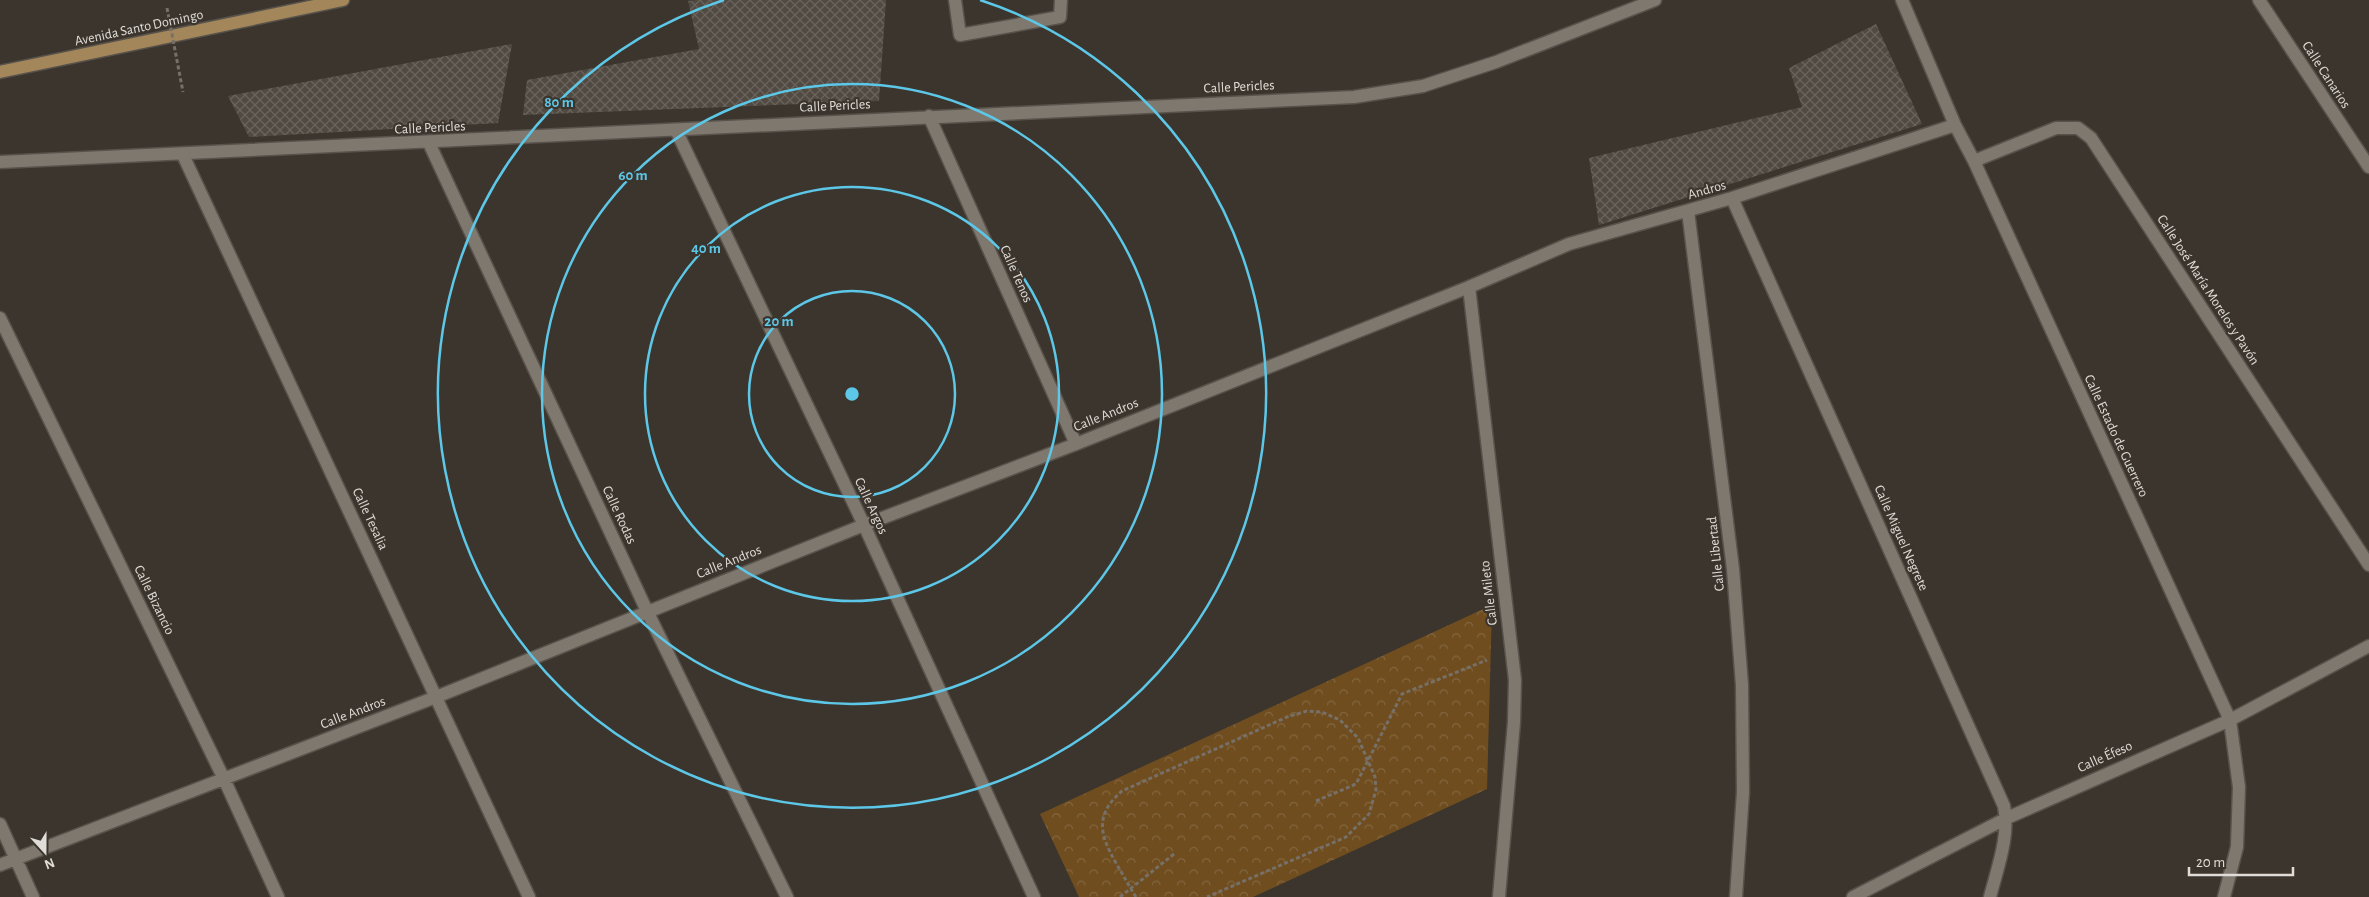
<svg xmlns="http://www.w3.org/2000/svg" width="2369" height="897" viewBox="0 0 2369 897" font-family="'Alegreya Sans',sans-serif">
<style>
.forest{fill:url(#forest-crowns)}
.building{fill:url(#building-cross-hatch)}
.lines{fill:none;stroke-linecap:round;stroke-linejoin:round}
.service-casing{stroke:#57524b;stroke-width:15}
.minor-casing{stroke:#57524b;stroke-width:15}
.secondary-casing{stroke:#57524b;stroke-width:15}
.path{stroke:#767069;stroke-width:3;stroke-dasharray:4 2.5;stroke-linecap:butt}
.service{stroke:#7f786f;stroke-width:12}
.minor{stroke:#7f786f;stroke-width:12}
.secondary{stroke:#a38659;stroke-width:12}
.path-bridge{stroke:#767069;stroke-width:3;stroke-dasharray:4 2.5;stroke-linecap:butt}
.ring{fill:none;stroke:#5dc7e8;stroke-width:2.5}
.labels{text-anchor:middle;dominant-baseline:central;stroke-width:4.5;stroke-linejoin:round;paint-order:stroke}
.street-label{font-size:14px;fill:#e0dcd7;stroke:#3b352d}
.centre{fill:#5dc7e8;stroke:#3b352d;stroke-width:2.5}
.ring-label{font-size:15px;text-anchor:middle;font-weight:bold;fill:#5dc7e8;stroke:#3b352d;stroke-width:4.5;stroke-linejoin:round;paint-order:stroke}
</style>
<defs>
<pattern id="forest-crowns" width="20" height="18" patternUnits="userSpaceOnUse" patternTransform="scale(1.25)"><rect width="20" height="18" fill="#6f4d1f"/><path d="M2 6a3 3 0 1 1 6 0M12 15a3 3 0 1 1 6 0" fill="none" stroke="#83663f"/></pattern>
<pattern id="building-cross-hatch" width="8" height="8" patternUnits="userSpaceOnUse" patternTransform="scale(1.25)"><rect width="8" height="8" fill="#514a42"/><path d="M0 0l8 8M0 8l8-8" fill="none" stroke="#6a645d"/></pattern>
</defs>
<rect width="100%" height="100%" fill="#3b352d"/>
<!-- forest -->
<path class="forest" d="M1492,605l-5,184 -234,108h-174l-39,-83z"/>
<!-- building -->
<path class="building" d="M696,0h190l-7,101 -356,14 4,-35 172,-31 -11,-48z
M1876,24l46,100 -323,101 -10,-67 213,-51 -13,-39z
M512,44l-14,79 -249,14 -21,-41z"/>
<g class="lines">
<!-- service casing -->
<g class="service-casing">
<path id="service" d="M955,0l5,35 100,-18 1,-17"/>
</g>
<!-- minor casing -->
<g class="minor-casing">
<path id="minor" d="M1902,0l53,125 19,36 256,559 9,67 -2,60 -13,50
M2259,0l110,167
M929,116l147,328
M676,130l188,395 170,372
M429,143l218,468 140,286
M183,155l346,742
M1974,161l82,-33h22l13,10 278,427
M0,162c452,-18 903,-45 1354,-65l69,-11 73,-24 159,-62
M1732,198l272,608c6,30 -7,63 -14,91
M1688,211l45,358 9,116 1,107 -7,105
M1469,287l46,393 -1,42 -15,175
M0,318l224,461 54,118
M0,824l33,73
M0,865l436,-168 428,-172 212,-81 393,-157 100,-43 163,-46 223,-73
M1853,897l154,-79 223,-98 139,-74"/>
</g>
<!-- secondary casing -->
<g class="secondary-casing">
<path id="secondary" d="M0,72l343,-72"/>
</g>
<!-- path -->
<path class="path" d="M1316,801l40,-17 46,-90 85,-34
M1120,897l54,-43
M1136,897c-7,-11 -13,-22 -20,-34 -16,-28 -22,-48 6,-72l165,-74 20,-6 15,1 18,8 18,18 17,39 1,13 -7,24 -23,23 -139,60"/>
<!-- service -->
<use href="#service" class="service"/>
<!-- minor -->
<use href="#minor" class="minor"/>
<!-- secondary -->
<use href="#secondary" class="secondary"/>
<!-- path-bridge -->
<path class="path-bridge" d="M167,8l16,84"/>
</g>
<!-- distance rings -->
<g class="ring">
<circle cx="852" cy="394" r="103"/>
<circle cx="852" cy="394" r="207"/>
<circle cx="852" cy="394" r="310"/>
<path d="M980 0A414 414 0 1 1 724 0"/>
</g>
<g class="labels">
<!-- street labels -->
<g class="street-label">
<text transform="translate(139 28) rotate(-12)">Avenida Santo Domingo</text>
<text transform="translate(2326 75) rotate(57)">Calle Canarios</text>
<text transform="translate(1239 87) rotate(-3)">Calle Pericles</text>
<text transform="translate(835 106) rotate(-3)">Calle Pericles</text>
<text transform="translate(430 128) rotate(-3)">Calle Pericles</text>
<text transform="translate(1707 190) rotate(-16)">Andros</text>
<text transform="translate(1016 274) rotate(66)">Calle Tenos</text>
<text transform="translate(2208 290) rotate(57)">Calle José María Morelos y Pavón</text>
<text transform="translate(1106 415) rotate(-22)">Calle Andros</text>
<text transform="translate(2116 436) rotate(65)">Calle Estado de Guerrero</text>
<text transform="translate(871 506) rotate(65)">Calle Argos</text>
<text transform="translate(619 515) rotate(65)">Calle Rodas</text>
<text transform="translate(370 519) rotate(65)">Calle Tesalia</text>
<text transform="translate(1901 538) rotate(66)">Calle Miguel Negrete</text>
<text transform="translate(1716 554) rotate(-96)">Calle Libertad</text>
<text transform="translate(729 562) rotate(-22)">Calle Andros</text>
<text transform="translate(1489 593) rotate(-97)">Calle Mileto</text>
<text transform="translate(154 600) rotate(64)">Calle Bizancio</text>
<text transform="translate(353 713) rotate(-21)">Calle Andros</text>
<text transform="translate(2105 757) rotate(-24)">Calle Éfeso</text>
</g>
</g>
<circle cx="852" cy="394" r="8" class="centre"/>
<g class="ring-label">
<text x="559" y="107">80 m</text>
<text x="633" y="180">60 m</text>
<text x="706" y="253">40 m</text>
<text x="779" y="326">20 m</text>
</g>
<!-- north arrow -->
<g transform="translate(45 852) rotate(159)" stroke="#3b352d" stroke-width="4" paint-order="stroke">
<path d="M0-4L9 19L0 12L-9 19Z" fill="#e0dcd7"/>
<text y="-8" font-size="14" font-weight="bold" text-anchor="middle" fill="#e0dcd7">N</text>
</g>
<!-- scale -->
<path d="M2189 867v8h104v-8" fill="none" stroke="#e0dcd7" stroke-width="2.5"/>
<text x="2196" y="867" font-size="15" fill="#e0dcd7" stroke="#3b352d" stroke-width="4" paint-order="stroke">20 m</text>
</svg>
